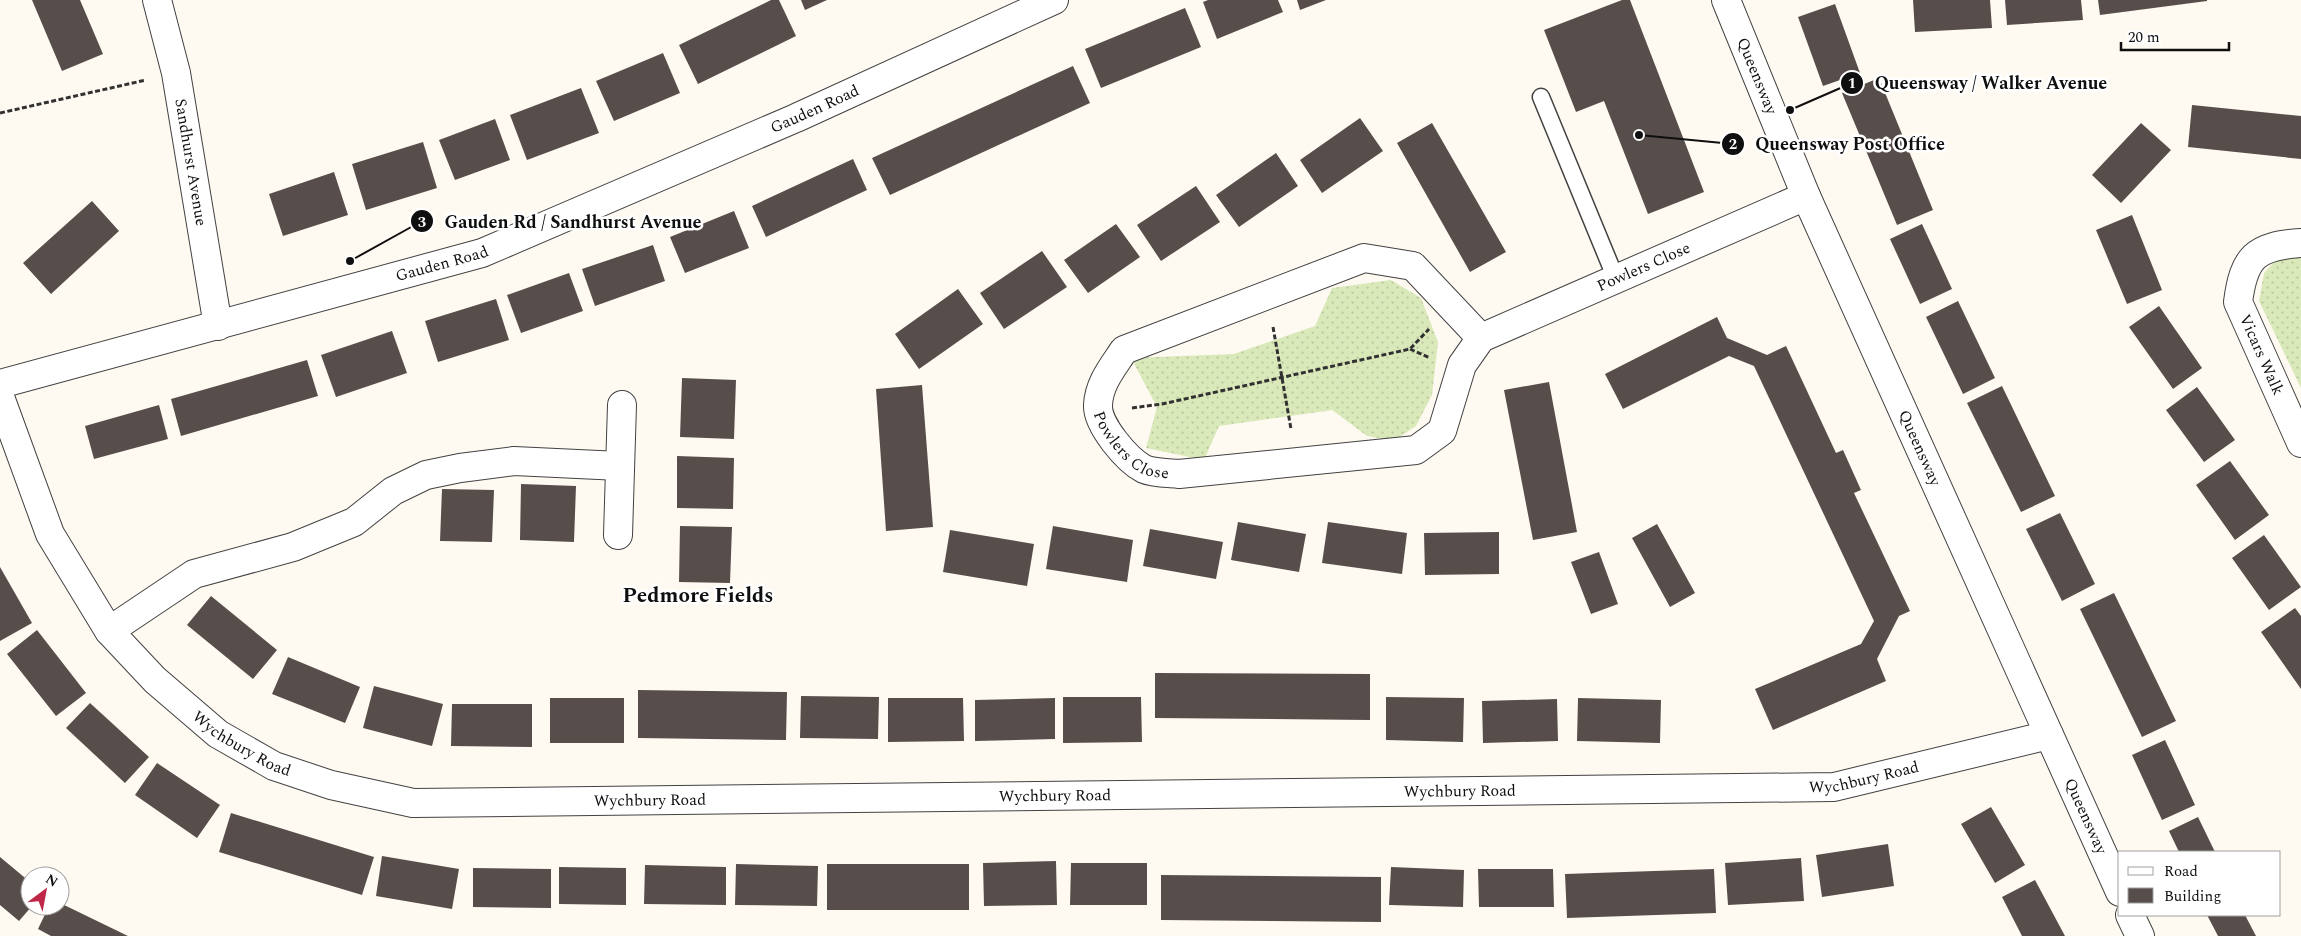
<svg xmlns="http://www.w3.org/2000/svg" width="2301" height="936" viewBox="0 0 2301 936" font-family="Spectral,serif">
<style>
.grass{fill:url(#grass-dots)}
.building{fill:#574e4b}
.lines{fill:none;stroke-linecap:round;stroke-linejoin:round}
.service-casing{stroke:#424242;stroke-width:19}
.minor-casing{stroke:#424242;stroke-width:30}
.tertiary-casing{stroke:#424242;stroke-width:30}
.path{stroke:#313131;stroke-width:3;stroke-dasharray:5 2.5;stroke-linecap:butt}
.service{stroke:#fff;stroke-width:16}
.minor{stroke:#fff;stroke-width:28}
.tertiary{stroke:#fff;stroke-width:28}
.labels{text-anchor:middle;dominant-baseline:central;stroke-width:5;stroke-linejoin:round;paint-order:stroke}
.street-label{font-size:16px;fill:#0f0f0f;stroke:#fff}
.district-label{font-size:21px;font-weight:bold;fill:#0f0f0f;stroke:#fff}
.leader{fill:none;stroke:#0f0f0f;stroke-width:2}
.callout-dot{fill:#0f0f0f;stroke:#fff;stroke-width:2}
.mark-label{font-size:15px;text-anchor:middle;font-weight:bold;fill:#fff}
.callout-label{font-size:18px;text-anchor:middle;font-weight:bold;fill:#0f0f0f;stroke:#fff;stroke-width:5;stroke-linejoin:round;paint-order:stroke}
</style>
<defs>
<pattern id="grass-dots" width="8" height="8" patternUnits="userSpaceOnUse" patternTransform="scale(1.25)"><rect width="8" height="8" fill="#dae9ba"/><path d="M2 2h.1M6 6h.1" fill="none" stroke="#bac79f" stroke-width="1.8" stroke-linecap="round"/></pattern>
</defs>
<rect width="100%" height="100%" fill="#fffaf1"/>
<!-- grass -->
<path class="grass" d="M2301,256v132l-42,-87 5,-28 11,-12z
M1391,280l30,18 17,44 -6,53 -16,31 -22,15 -27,-5 -35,-26 -6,1 -107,15 -15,34 -58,-12 11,-41 -26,-49 103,-4 81,-28 17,-38z"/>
<!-- building -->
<path class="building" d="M32,0h48l23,54 -41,17z
M771,0h8l17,36 -98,48 -19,-39z
M801,0h26l-22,10z
M1208,0h70l5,12 -66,27 -14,-37z
M1297,0h29l-26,10z
M1622,0h8l74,192 -56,22 -44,-113 -28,11 -32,-82z
M1913,0h77l2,28 -77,4z
M2005,0h76l2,20 -76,5z
M2098,0h109v1l-107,14z
M1835,4l25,69 -37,13 -25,-69z
M1185,8l16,39 -100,41 -16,-39z
M663,53l17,40 -66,28 -18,-40z
M1073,66l17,37 -200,92 -18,-37z
M1879,78l54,132 -36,15 -55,-132z
M581,88l18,45 -72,27 -17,-45z
M2192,105l109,11v43l-113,-12z
M1360,118l23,33 -61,42 -22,-33z
M495,119l15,41 -55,20 -16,-40z
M1432,123l74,129 -36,20 -73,-129z
M2141,123l30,27 -50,53 -29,-28z
M423,142l14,46 -71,22 -14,-46z
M1276,153l22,33 -59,41 -23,-32z
M853,159l14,31 -101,47 -14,-31z
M334,172l14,43 -65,21 -14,-42z
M1196,186l24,36 -59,39 -24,-36z
M92,201l27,30 -68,63 -28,-31z
M734,211l15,37 -64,25 -15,-36z
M2132,215l30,75 -35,14 -31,-74z
M1116,224l24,33 -52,36 -24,-33z
M1922,224l30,65 -32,15 -30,-65z
M653,245l12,36 -70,25 -13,-37z
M1042,251l25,36 -63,42 -24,-36z
M569,273l14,38 -62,22 -14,-38z
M958,289l25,35 -64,45 -24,-35z
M496,299l13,41 -71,22 -13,-41z
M1958,301l37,77 -32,16 -37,-77z
M2159,306l43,62 -29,21 -44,-62z
M1717,317l10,21 40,17 19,-9 50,107 7,-3 18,40 -7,3 56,118 -11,5 -22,43 9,22 -113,49 -18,-41 106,-45 13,-23 -120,-255 -25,-10 -106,53 -18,-35z
M392,331l15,42 -71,24 -15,-42z
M307,360l11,36 -137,40 -10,-37z
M682,378l54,2 -2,59 -54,-2z
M1549,382l28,150 -44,8 -29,-150z
M922,385l11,142 -47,4 -10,-142z
M2002,386l53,110 -34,16 -54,-109z
M2197,387l38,53 -31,22 -38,-52z
M159,405l9,34 -74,20 -9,-33z
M677,456l57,2 -1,51 -56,-1z
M2230,461l39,54 -34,25 -39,-55z
M521,484l55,2 -2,56 -54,-2z
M442,489l52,1 -2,52 -52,-1z
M2060,513l35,71 -33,17 -36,-72z
M1238,522l68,12 -7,38 -68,-12z
M1328,522l79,11 -5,41 -80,-11z
M1657,524l38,69 -25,14 -38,-69z
M680,526l52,1 -2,56 -51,-1z
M1053,526l80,14 -6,42 -81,-13z
M1150,529l73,13 -7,37 -73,-13z
M950,530l84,14 -7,42 -84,-14z
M1499,532v42l-74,1 -1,-42z
M2264,535l37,52 -32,23 -37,-52z
M1599,552l19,52 -27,10 -20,-52z
M0,567l32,56 -32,18z
M2114,593l62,128 -34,16 -62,-128z
M211,596l66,54 -24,29 -66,-54z
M2295,608l6,8v73l-40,-57z
M37,630l49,63 -30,23 -49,-62z
M288,657l72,30 -15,36 -73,-29z
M1155,673l215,1v46l-215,-2z
M374,686l69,18 -11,42 -69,-18z
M638,690l149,2 -1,48 -148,-2z
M801,696l78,1 -1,42 -78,-1z
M1063,697h78l1,45 -79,1z
M1386,697l78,1 -1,44 -77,-2z
M550,698h74v45h-74z
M888,698h75l1,43 -76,1z
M1055,698v41l-80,2v-41z
M1578,698l83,2 -1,43 -83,-2z
M1557,699l1,42 -75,2 -1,-42z
M90,703l59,54 -24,26 -59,-55z
M452,704h80v43l-81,-1z
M2165,740l30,65 -33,15 -30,-65z
M157,763l63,42 -23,33 -62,-43z
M1991,807l34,58 -30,18 -34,-59z
M231,813l143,44 -12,38 -143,-43z
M2198,817l17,35h-36l-10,-21z
M1888,844l6,42 -72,11 -6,-42z
M382,856l77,13 -7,40 -76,-13z
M0,857l30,25 2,24 -13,15 -19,-16z
M1801,858l3,43 -76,4 -3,-42z
M1056,861l1,44 -73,1 -1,-43z
M1071,863h76v42h-77z
M736,864l82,2 -1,40 -82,-1z
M827,864h142v46h-142z
M645,865l81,2v38l-82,-1z
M559,867l67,1v37l-67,-1z
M1391,867l73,3 -1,37 -74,-2z
M473,868l78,1v39l-78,-1z
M1478,869h75l1,38h-75z
M1714,869l2,44 -149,5 -2,-44z
M1161,875l220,2v45l-220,-2z
M2035,880l30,56h-43l-20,-39z
M60,903l68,33h-77l-13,-7 11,-23h11z
M2207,915h38l11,21h-38z"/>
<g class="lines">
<!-- service casing -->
<g class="service-casing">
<path id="service" d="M1541,97l75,182"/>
</g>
<!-- minor casing -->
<g class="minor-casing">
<g id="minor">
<path id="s1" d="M157,0l19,73 42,253"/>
<path id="s2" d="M2301,243c-46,3 -57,14 -63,59l63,141"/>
<path id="s3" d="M1481,338l-68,-72 -49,-8 -240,92c-11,17 -25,33 -26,55 -1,20 29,55 46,64 9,4 25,4 35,5l237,-24 26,-19 20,-66 19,-27 325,-142"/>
<path id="s4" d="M0,397l50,137 59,97 46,49 63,54 56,32 57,19 82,18 1421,-16 215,-52"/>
<path d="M618,535l4,-130"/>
<path d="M109,631l85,-57 99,-27 61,-25 39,-31 33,-16 34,-7 54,-7 106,5"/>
</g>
</g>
<!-- tertiary casing -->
<g class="tertiary-casing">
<g id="tertiary">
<path id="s5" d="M1726,0l80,196 314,696"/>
<path id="s6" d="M0,384l482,-131 314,-135 258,-118"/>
<path d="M2130,915l10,21"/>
</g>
</g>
<!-- path -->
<path class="path" d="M0,113l146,-33
M1273,327l18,102
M1410,349l20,9
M1132,408l30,-4 248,-55 19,-20"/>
<!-- service -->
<use href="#service" class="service"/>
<!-- minor -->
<use href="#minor" class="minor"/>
<!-- tertiary -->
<use href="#tertiary" class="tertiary"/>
</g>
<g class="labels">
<!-- street labels -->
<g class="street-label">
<text stroke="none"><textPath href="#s5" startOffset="82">Queensway</textPath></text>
<text stroke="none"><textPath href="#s6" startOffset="862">Gauden Road</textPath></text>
<text stroke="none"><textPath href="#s1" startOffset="166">Sandhurst Avenue</textPath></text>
<text stroke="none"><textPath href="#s6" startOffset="458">Gauden Road</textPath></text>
<text stroke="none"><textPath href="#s3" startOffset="1134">Powlers Close</textPath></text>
<text stroke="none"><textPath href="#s2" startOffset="156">Vicars Walk</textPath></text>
<text stroke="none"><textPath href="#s3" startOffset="524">Powlers Close</textPath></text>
<text stroke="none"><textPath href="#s5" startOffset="488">Queensway</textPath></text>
<text stroke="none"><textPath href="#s4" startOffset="435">Wychbury Road</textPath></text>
<text stroke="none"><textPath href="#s4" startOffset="2070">Wychbury Road</textPath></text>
<text stroke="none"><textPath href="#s4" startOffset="1665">Wychbury Road</textPath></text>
<text stroke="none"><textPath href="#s4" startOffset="1260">Wychbury Road</textPath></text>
<text stroke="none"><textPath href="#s4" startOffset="855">Wychbury Road</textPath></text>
<text stroke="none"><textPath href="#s5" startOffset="892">Queensway</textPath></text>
</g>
<!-- district labels -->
<g class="district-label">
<text x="698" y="596">Pedmore Fields</text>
</g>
</g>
<!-- callouts -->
<path class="leader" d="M1790 110L1852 83M1639 135L1733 144M350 261L422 221"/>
<g class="callout-dot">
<circle cx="1790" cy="110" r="5"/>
<circle cx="1639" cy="135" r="5"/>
<circle cx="350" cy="261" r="5"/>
<circle cx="1852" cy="83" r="12"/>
<circle cx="1733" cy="144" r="12"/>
<circle cx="422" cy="221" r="12"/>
</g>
<g class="mark-label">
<text x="1852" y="88">1</text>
<text x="1733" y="149">2</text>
<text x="422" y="227">3</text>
</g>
<g class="callout-label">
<text x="1991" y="89">Queensway / Walker Avenue</text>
<text x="1850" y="150">Queensway Post Office</text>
<text x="573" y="228">Gauden Rd / Sandhurst Avenue</text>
</g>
<!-- legend -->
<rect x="2118" y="851" width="162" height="65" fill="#ffffff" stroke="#9f9f9f"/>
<rect x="2128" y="867" width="25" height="8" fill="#ffffff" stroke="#9f9f9f"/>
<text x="2164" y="876" font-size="15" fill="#0f0f0f">Road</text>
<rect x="2128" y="888" width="25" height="15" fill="#574e4b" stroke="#9f9f9f"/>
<text x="2164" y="901" font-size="15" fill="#0f0f0f">Building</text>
<!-- north arrow -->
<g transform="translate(45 891) rotate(32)"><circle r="24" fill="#ffffff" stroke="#9f9f9f"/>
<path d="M0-4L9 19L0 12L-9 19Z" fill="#be2747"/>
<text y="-8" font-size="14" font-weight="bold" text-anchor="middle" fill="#0f0f0f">N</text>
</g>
<!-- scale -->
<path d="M2121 42v8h108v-8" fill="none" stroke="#0f0f0f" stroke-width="2.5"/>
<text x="2128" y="42" font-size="15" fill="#0f0f0f" stroke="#ffffff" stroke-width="4" paint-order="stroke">20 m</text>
</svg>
